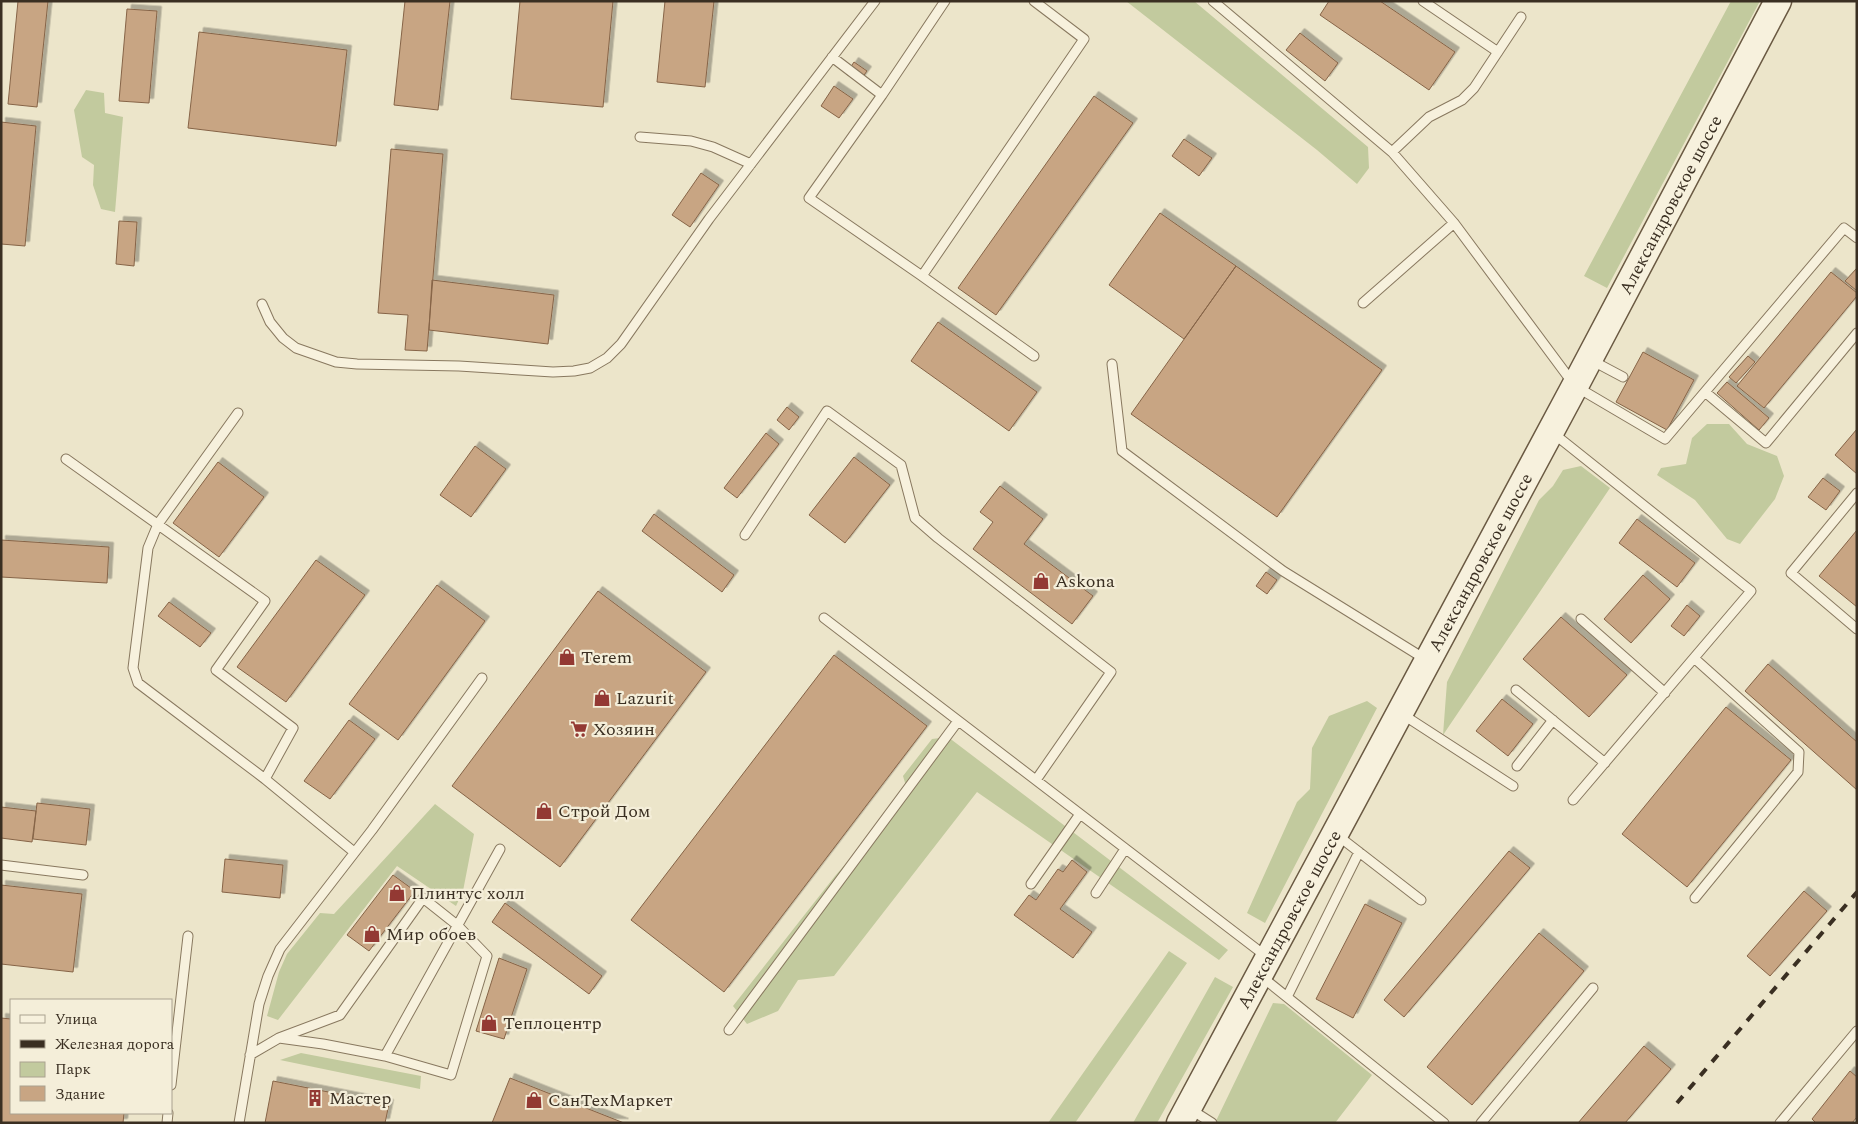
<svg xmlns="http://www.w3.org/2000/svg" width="1858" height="1124" viewBox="0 0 1858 1124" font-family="Spectral,serif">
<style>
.green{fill:#c2ca9e}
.building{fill:#c8a583;stroke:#866447;filter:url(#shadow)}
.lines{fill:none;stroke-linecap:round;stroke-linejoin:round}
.service-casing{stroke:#88785f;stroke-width:11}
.secondary-casing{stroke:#6a5942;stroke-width:29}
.service{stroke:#f7f1dd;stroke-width:9}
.secondary{stroke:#f7f1dd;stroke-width:26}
.rail{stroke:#3a2f22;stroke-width:4;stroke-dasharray:9 9;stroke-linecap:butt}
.labels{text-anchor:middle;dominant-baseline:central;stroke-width:4.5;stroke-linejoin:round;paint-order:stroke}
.street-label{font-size:18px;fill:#3a2f22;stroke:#f4eed9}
.poi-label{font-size:18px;fill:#3a2f22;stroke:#f4eed9;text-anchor:start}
</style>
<defs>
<filter id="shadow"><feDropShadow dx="4.5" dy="-4.5" stdDeviation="0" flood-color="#0004"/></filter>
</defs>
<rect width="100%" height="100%" fill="#ece5ca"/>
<!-- green -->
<path class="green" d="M1126,1h68l174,146 1,21 -12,16 -40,-34z
M1731,1h29l-153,287 -23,-12z
M86,90l18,3 1,20 18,4 -8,95 -14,-3 -8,-24 1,-20 -12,-8 -8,-47z
M1707,424h22l18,20 30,12 7,20 -9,23 -35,45 -13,-5 -32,-39 -38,-25 4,-7 25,-4 6,-26z
M1581,466l29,22 -167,247 4,-53 92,-182 14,-14 10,-16z
M1367,701l10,7 -112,215 -18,-10 50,-111 13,-13 2,-41 17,-32z
M948,737l280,213 -9,10 -242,-168 -143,184 -36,4 -20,31 -31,13 -14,-18 102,-130 73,-83 -5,-17 29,-37z
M435,804l39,30 -11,57 -7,15 -59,-40 -119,154 -11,-4 12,-44 8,-18 33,-41 14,1z
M1169,951l18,12 -112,160h-27z
M1215,977l18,10 -76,136h-24z
M1273,1003l11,1 88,71 -37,48h-120z
M301,1053l120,23 -1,13 -140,-29z"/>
<!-- building -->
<path class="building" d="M18,1h30l-11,106 -29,-3z
M405,1h45l-12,109 -44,-5z
M520,1h93l-10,106 -92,-8z
M665,1h49l-9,86 -48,-5z
M1329,1h51l75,51 -26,38 -109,-75z
M127,9l30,2 -8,92 -30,-2z
M199,32l148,18 -11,96 -148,-18z
M1300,33l38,30 -13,18 -39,-31z
M854,62l13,9 -8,11 -13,-8z
M834,86l19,13 -14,19 -18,-12z
M1094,96l39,27 -137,192 -38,-27z
M1,122l35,4 -11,120 -24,-2z
M1184,139l28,19 -13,18 -27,-20z
M391,149l52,5 -16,197 -22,-1 3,-35 -30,-2z
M701,173l18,12 -29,42 -18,-12z
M1160,213l76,53 -52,73 -75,-54z
M119,221l18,1 -3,44 -18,-2z
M1236,266l146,104 -105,147 -146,-103z
M1857,268v23l-12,-10z
M1831,272l26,21v3l-93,112 -27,-22z
M432,280l122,15 -6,49 -119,-14z
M938,322l99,70 -28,39 -98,-70z
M1643,352l51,28 -27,50 -51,-28z
M1748,356l7,6 -19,21 -7,-6z
M1727,382l42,36 -10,12 -42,-37z
M787,407l12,10 -10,13 -12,-10z
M1857,429v45l-22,-19z
M766,433l13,11 -42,54 -13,-10z
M475,446l31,23 -35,48 -31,-22z
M854,457l36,28 -45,58 -36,-28z
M218,462l46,35 -45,60 -46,-34z
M1823,478l17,13 -14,19 -18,-13z
M1000,486l43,33 -19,25 69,52 -21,28 -99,-75 20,-27 -13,-10z
M654,514l80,61 -12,17 -80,-61z
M1637,519l58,44 -18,24 -58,-44z
M1857,530v77l-38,-31z
M1,540l108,7 -2,36 -106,-6z
M316,560l49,35 -79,107 -49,-35z
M1266,572l11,8 -10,14 -11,-8z
M1643,575l27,24 -39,44 -27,-24z
M437,585l48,36 -87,119 -49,-36z
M598,591l108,81 -146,195 -108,-81z
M169,602l42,31 -11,14 -42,-31z
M1687,605l13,11 -16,20 -13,-10z
M1561,617l66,58 -38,42 -66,-58z
M834,655l93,71 -203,266 -93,-72z
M1768,664l89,78v48l-112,-99z
M1502,699l31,25 -25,32 -32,-25z
M1726,707l65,53 -104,127 -65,-53z
M349,720l26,19 -45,60 -26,-18z
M37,803l53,6 -4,36 -53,-6z
M1,807l35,4 -4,31 -31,-4z
M1509,851l21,17 -126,149 -20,-17z
M225,859l58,6 -3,33 -58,-6z
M1072,860l15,12 -27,37 32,23 -19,26 -59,-43 15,-20 7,5 22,-31 5,3z
M393,875l22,16 -46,60 -22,-16z
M1,885l81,9 -9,78 -72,-8z
M1804,891l23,20 -57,65 -23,-20z
M505,903l97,73 -13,18 -97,-72z
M1365,904l37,19 -49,95 -37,-19z
M1539,933l45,38 -112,134 -45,-38z
M499,958l28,11 -23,70 -28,-8z
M1,1018l10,1v94h113l-1,10h-122z
M1644,1046l27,23 -46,54h-47z
M1850,1071l7,6v40l-5,6h-36l-4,-4z
M510,1078l114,45h-132z
M273,1081l116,23 -4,19h-120z"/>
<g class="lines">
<!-- service casing -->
<g class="service-casing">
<path id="service" d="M945,1l-63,94 -73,103 113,78 162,-237 -50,-38
M1213,1l179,151 62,71 121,163 90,53 179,-211 13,10
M1423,1l75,51
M832,57l50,38
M640,137l51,4 22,6 38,17
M1392,152l37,-35 33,-17 12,-12 47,-71
M922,276l112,80
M1363,303l91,-80
M262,304l8,18 13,16 13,10 40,14 21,2 102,2 94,6 21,-1 16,-3 17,-10 14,-14 88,-125 166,-218
M1591,360l32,17
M1112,364l10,87 161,120 142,88
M1705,392l61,51 91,-110
M238,413l-80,111 -10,24 -15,120 5,15 127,96 89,73
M1553,433l198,158 -178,209
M66,459l199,142 -49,69 77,58 -28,51
M1857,493l-66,80 66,56
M745,535l82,-124 74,54 14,53 23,20 173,134 -75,108
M824,618l443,339
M1581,619l84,74
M1694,658l105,94 -1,20 -103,126
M1516,690l89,73
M1402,714l111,72
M1517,766l36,-46
M1337,835l84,65
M1,865l82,10
M1031,884l49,-70
M1096,893l29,-44
M1262,977l182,146
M1287,997l72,-145
M729,1030l229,-309
M279,1038l61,-23 83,-117 34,27 30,31 -36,119 -66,-19
M250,1055l29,-17 44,6 62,12 115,-207
M171,1085l17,-149
M1190,1109l22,14
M167,1123l1,-10
M239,1123l20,-119 9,-28 12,-27 92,-119 110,-152
M1481,1123l112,-135
M1780,1123l77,-92"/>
</g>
<!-- secondary casing -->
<g class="secondary-casing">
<g id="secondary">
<path id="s1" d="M1180,1123l395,-737 203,-385"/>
</g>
</g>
<!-- service -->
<use href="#service" class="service"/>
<!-- secondary -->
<use href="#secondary" class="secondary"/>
<!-- rail -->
<path class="rail" d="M1677,1103l180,-211"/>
</g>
<!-- icons -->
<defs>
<g id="shop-bare" transform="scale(1.35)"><path d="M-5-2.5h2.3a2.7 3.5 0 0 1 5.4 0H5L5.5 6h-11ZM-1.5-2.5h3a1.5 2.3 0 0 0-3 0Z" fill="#933933" stroke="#f4eed9" stroke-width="2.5" paint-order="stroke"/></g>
<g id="supermarket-bare" transform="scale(1.35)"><path d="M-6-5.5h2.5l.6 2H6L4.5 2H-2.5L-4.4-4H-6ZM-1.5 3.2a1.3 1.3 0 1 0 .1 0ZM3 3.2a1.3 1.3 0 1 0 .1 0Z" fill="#933933" stroke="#f4eed9" stroke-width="2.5" paint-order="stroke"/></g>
<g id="building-bare" transform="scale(1.35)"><path d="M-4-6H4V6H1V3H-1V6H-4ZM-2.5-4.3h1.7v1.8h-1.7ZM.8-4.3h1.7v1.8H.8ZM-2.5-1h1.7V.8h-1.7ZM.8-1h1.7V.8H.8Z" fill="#933933" stroke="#f4eed9" stroke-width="2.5" paint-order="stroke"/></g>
</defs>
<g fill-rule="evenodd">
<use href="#shop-bare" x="1041" y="581"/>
<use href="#shop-bare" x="567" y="657"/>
<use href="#shop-bare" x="602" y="698"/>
<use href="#supermarket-bare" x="579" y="729"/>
<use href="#shop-bare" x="544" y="811"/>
<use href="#shop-bare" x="397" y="893"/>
<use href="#shop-bare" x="372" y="934"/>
<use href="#shop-bare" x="489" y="1023"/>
<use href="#building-bare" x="315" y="1098"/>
<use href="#shop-bare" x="534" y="1100"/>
</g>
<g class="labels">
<!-- street labels -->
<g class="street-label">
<text stroke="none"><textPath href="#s1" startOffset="1041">Александровское шоссе</textPath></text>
<text stroke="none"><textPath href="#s1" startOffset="636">Александровское шоссе</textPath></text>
<text stroke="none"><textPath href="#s1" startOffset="231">Александровское шоссе</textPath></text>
</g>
<!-- poi labels -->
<g class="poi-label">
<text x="1055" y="581">Askona</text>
<text x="581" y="657">Terem</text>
<text x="616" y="698">Lazurit</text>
<text x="593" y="729">Хозяин</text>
<text x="558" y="811">Строй Дом</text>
<text x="411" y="893">Плинтус холл</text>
<text x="386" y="934">Мир обоев</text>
<text x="503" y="1023">Теплоцентр</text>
<text x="329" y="1098">Мастер</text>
<text x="548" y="1100">СанТехМаркет</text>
</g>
</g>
<!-- border -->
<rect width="1858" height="1124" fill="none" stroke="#3a2f22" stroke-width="5"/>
<!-- legend -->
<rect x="10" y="999" width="162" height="115" fill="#f4eed9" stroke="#aaa290"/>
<rect x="20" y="1015" width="25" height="8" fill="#f7f1dd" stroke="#aaa290"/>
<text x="55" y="1024" font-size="15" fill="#3a2f22">Улица</text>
<rect x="20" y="1040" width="25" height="8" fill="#3a2f22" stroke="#aaa290"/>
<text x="55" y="1049" font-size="15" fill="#3a2f22">Железная дорога</text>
<rect x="20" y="1062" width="25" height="15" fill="#c2ca9e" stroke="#aaa290"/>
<text x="55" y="1074" font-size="15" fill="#3a2f22">Парк</text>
<rect x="20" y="1086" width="25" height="15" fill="#c8a583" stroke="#aaa290"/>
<text x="55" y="1099" font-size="15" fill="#3a2f22">Здание</text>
</svg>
